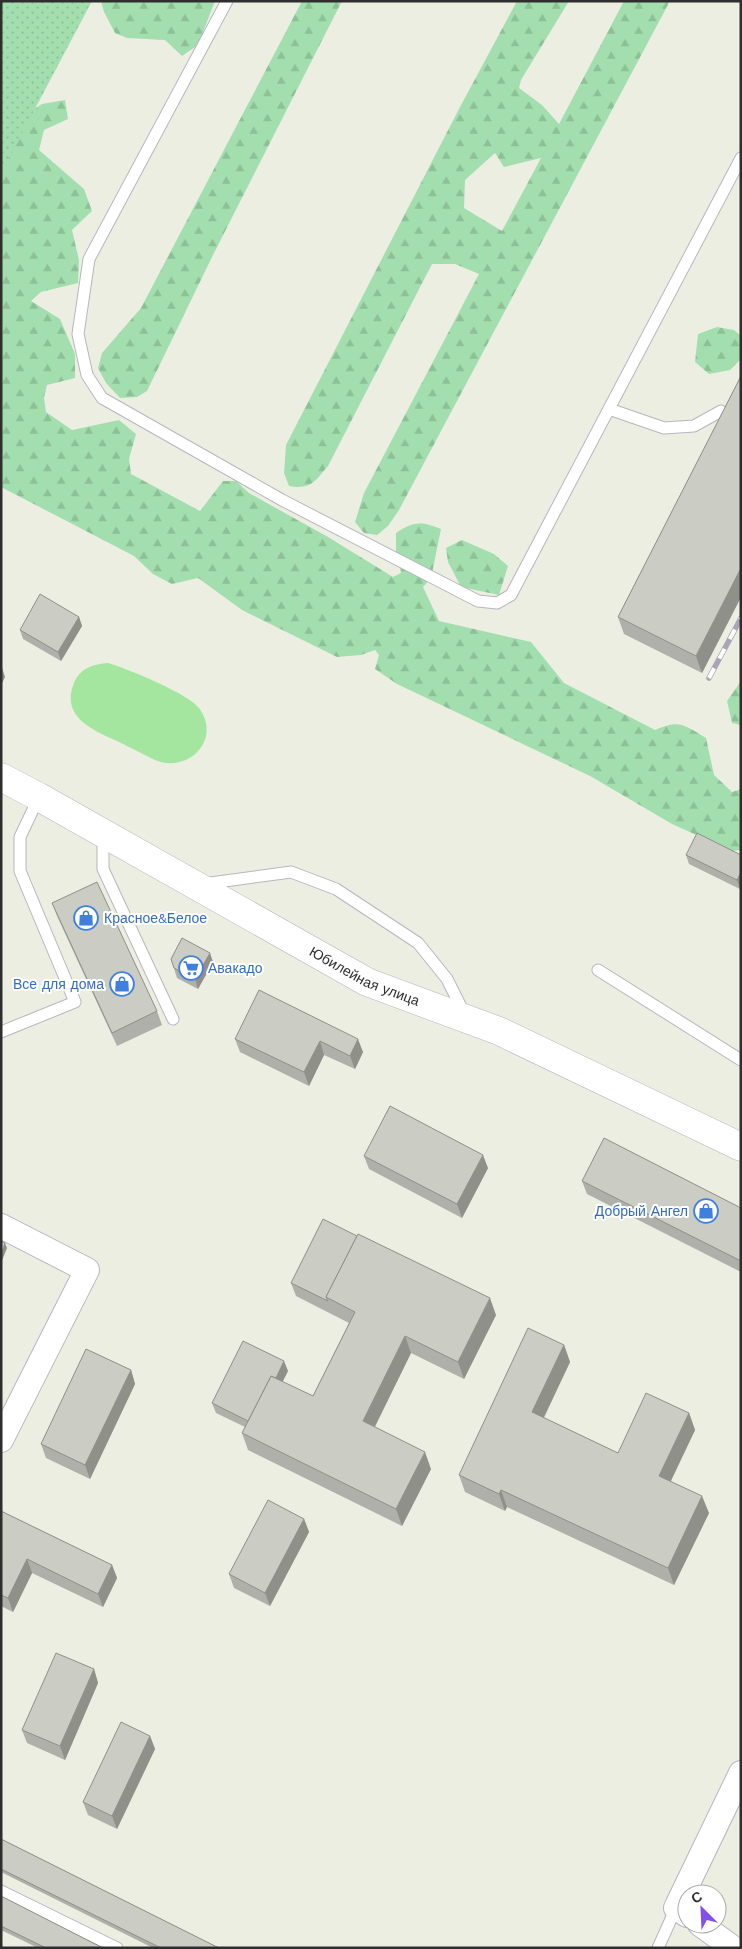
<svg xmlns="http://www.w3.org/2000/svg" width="742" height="1949" viewBox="0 0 742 1949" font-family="'Work Sans',sans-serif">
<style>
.forest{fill:url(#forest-firs);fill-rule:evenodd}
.garden{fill:url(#garden-dots)}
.pitch{fill:#a4e5a0}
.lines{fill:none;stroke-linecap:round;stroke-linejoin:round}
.lane-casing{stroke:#b8b5c0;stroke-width:13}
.street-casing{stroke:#b8b5c0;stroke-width:26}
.secondary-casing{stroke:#b8b5c0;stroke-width:29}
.lane{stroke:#fff;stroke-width:11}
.street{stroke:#fff;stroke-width:24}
.secondary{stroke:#fff;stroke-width:28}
.rail-casing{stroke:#aba4b6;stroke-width:5.5}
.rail{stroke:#fff;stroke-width:4;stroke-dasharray:11;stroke-linecap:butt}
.wall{fill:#afb0a9}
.shaded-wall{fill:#8e9089}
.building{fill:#cbcdc4;stroke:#8e9089}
.labels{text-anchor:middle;stroke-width:4;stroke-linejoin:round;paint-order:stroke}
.shop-label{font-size:14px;fill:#366cbe;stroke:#fff;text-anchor:start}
.street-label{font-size:14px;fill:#2e2e2e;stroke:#fff}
</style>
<defs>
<pattern id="forest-firs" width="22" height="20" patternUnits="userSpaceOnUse" patternTransform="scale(1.25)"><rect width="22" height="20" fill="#a3dfae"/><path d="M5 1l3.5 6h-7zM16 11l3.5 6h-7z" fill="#8dc096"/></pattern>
<pattern id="garden-dots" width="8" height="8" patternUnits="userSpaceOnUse" patternTransform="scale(1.25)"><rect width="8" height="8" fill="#a3dfae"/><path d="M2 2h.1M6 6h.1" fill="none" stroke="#8dc096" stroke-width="1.8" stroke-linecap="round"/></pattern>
</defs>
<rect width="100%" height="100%" fill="#edeee2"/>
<g class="forest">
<polygon points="101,1 215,1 198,45 182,56 165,40 127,38 115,33 104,12"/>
<polygon points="302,1 342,1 212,257 147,391 137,397 120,398 106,383 98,368 102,353 141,308"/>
<path d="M517,1H569L521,80L519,88L542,105L559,124L624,1H670L399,510L388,526L377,535L364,533L355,522L364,493L479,274L455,264H432L328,466C315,481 311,490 289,486L284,473L286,445L460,107ZM495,153L504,167L541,158L502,231L464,208L465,180Z"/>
<path d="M65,100L68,119L44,130L39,150L84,189L92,211L72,230L79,260L78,283L41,292L31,301L60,319L75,354V378L47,385L44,398L46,412L72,430L119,420L136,434L129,459L131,474L200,511L223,481H236L249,493L328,537L393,577L401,573L396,553V533C413,521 422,521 441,529L431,578L423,587L439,621L531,642L564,683L655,730C680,719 684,725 706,738L714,775L732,792L741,789V850L732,851L672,824L590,776L397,684L375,669L379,655L375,650L361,655L337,657L242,610L198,578L172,584L153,574L134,556L1,487V145L13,123L42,104Z"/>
<polygon points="717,327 734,330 741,336 741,359 730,370 709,374 695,362 698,334"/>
<polygon points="462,540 494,554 508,566 499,595 461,587 448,562 446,548"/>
<polygon points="741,681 741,725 732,723 727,701"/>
</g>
<polygon class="garden" points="1,1 92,1 1,173"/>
<path class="pitch" d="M108,663C126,668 189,694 199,708C222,739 189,774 155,760C142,754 130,747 117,741C93,730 60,717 74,683C80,668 94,664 108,663Z"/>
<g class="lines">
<g class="lane-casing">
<g id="lane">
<polyline points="227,1 89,259 78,334 87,375 102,398 282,500 478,601 497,603 511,595 741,158"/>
<polyline points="609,409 664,428 694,426 721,411"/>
<polyline points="103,835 103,869 173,1019"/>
<polyline points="203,884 291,872 336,889 418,943 447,979 465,1015"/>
<polyline points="598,970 741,1060"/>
<polyline points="1,1032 75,1002 20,871 20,837 39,797"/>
<polyline points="1,1891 117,1948"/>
<polyline points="658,1948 676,1908"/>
</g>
</g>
<g class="street-casing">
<g id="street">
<polyline points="1,1226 87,1270 1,1440"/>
<polyline points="687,1915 676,1908 741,1773"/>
<polyline points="700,1924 733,1948"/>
</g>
</g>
<g class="secondary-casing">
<g id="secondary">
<path id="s1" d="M1,777L39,797L367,982L499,1031L741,1147"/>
</g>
</g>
<use href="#lane" class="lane"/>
<use href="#street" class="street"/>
<use href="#secondary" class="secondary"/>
<g class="rail-casing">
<polyline id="rail" points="709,678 741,618"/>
</g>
<use href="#rail" class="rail"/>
</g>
<g class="wall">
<polygon points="741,376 741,597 702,673 624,634 618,617"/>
<polygon points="79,617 82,626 61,661 23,639 20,630"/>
<polygon points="686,855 741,855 740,889 689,864"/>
<polygon points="52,903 157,1011 162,1025 117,1046 57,916"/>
<polygon points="171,959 213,962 198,989 177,978"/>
<polygon points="259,990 363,1052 355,1069 324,1055 309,1086 240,1052 235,1039"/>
<polygon points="364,1156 488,1168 462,1218 369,1169"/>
<polygon points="582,1181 741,1208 741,1272 587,1194"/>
<polygon points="291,1283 496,1315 464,1379 411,1353 375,1427 431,1469 402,1526 248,1450 242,1433 245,1427 216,1413 212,1403 288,1371 282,1382 313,1396 349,1323 296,1296"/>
<polygon points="564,1345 570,1362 544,1418 618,1453 689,1413 695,1430 671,1481 709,1513 674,1585 507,1507 505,1511 465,1492 459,1475"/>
<polygon points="131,1370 135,1384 90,1479 46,1458 41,1444"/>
<polygon points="1,1511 112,1565 117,1578 103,1607 32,1573 13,1612 1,1606"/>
<polygon points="304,1519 309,1532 270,1606 234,1588 229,1574"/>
<polygon points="94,1669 98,1683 65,1760 27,1743 22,1730"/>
<polygon points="150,1736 155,1749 117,1829 88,1815 83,1802"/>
<polygon points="1,1839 219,1948 153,1948 1,1872"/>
<polygon points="1,1896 103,1948 38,1948 1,1930"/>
</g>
<g class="shaded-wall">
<polygon points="741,568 741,597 702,673 696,656"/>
<polygon points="79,617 82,626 61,661 58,652"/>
<polygon points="1,665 5,677 1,685"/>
<polygon points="741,872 741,888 740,889 737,880"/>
<polygon points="210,953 213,962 198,989 195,979"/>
<polygon points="358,1039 363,1052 355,1069 350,1056"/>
<polygon points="320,1041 324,1055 309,1086 304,1072"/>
<polygon points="483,1155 488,1168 462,1218 457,1204"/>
<polygon points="5,1243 7,1248 1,1263 1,1254"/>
<polygon points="490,1298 496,1315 464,1379 458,1362"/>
<polygon points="405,1336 411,1353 369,1438 363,1421"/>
<polygon points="564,1345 570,1362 538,1429 532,1412"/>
<polygon points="284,1361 288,1371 257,1433 254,1424"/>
<polygon points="131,1370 135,1384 90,1479 85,1465"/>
<polygon points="689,1413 695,1430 665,1493 659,1476"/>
<polygon points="425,1452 431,1469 402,1526 396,1509"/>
<polygon points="501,1490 507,1507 505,1511 499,1494"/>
<polygon points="702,1496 709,1513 674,1585 668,1568"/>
<polygon points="304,1519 309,1532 270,1606 265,1593"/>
<polygon points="27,1559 32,1573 13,1612 8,1598"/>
<polygon points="112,1565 117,1578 103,1607 98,1594"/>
<polygon points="94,1669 98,1683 65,1760 60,1746"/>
<polygon points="150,1736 155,1749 117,1829 112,1816"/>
</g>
<g class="building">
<polygon points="741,376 741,568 696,656 618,617"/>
<polygon points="40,594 79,617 58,652 20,630"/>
<polygon points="697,833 741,855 741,872 737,880 686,855"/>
<polygon points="97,882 157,1011 112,1033 52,903"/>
<polygon points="182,938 210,953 195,979 174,968 171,959"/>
<polygon points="259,990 358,1039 350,1056 320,1041 304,1072 235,1039"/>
<polygon points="390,1106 483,1155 457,1204 364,1156"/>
<polygon points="604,1138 741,1208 741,1261 582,1181"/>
<polygon points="323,1219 357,1236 326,1297 328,1301 291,1283"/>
<polygon points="358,1234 490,1298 458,1362 405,1336 363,1421 425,1452 396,1509 242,1433 271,1376 313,1396 355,1312 326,1297"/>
<polygon points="1,1241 5,1243 1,1254"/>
<polygon points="528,1328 564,1345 532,1412 618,1453 646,1393 689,1413 659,1476 702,1496 668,1568 501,1490 499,1494 459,1475"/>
<polygon points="243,1341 284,1361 276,1378 271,1376 248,1421 212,1403"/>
<polygon points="86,1349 131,1370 85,1465 41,1444"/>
<polygon points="268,1500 304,1519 265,1593 229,1574"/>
<polygon points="1,1511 112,1565 98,1594 27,1559 8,1598 1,1595"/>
<polygon points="56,1653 94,1669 60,1746 22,1730"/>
<polygon points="121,1722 150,1736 112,1816 83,1802"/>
<polygon points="1,1839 219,1948 161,1948 1,1869"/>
<polygon points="1,1896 103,1948 46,1948 1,1926"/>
</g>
<defs>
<g id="shop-ring" transform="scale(1.25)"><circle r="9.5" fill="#fff" stroke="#3f7fe0" stroke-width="1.5"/><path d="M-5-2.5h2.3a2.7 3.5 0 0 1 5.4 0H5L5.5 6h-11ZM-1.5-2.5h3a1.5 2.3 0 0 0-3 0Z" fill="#3f7fe0"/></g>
<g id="supermarket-ring" transform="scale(1.25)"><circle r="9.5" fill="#fff" stroke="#3f7fe0" stroke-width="1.5"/><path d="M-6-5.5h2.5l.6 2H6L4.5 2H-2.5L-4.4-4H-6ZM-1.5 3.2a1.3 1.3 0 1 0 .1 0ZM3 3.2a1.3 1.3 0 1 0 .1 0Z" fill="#3f7fe0"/></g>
</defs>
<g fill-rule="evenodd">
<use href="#shop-ring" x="86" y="918"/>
<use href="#supermarket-ring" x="191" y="968"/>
<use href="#shop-ring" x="122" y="984"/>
<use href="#shop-ring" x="706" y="1211"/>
</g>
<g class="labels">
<g class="shop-label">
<text x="104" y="923">Красное&amp;Белое</text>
<text x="208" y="973">Авакадо</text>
<text x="104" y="989" text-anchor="end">Все для дома</text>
<text x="688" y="1216" text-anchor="end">Добрый Ангел</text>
</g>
<g class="street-label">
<text dy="5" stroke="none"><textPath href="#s1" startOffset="415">Юбилейная улица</textPath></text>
</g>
</g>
<rect width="742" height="1949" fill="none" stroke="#2e2e2e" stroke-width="5"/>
<g transform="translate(702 1909) rotate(336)"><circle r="24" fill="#ffffff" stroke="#ababab"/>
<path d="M0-4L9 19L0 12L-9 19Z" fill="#8450ec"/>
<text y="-8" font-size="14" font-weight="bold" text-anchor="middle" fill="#2e2e2e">С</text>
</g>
</svg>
